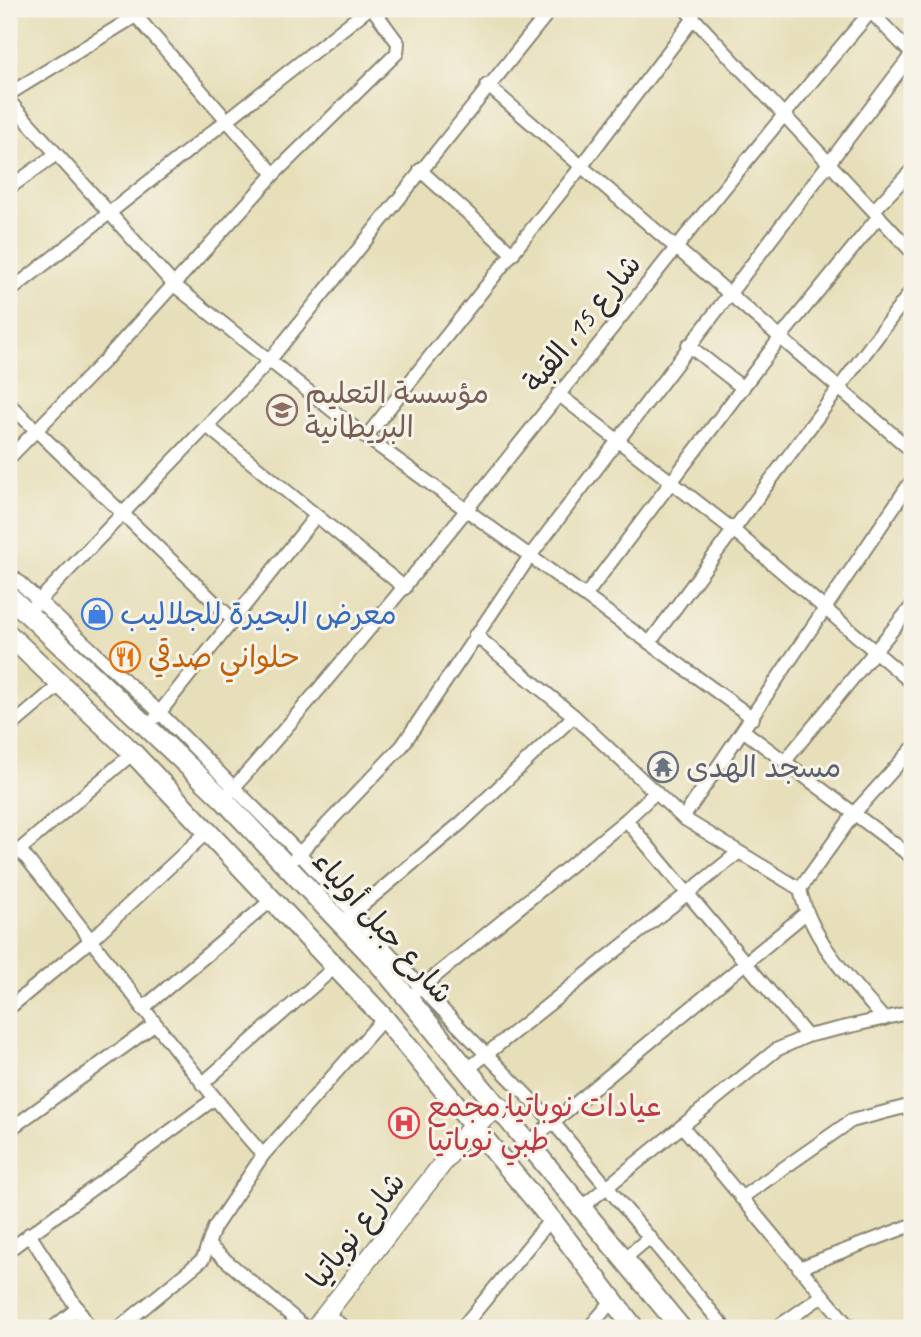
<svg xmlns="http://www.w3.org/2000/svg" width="921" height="1337" viewBox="0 0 921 1337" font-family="Caveat,'Playpen Sans Arabic',sans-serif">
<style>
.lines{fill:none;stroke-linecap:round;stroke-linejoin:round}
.street-casing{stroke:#898572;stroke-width:16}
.secondary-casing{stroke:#898572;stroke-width:21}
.primary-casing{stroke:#898572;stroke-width:23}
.street{stroke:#fff;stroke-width:12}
.secondary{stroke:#fff;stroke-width:18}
.primary{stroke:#fff;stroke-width:19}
.labels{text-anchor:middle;stroke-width:6;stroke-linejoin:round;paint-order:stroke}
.street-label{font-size:30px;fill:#2b2b2b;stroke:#f7f3e8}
.education-label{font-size:30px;fill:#785e54;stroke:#f7f3e8;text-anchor:start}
.shop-label{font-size:30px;fill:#366cbe;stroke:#f7f3e8;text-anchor:start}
.food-label{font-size:30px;fill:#c56008;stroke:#f7f3e8;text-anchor:start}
.worship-label{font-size:30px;fill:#5b616d;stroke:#f7f3e8;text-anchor:start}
.health-label{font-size:30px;fill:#be3a42;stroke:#f7f3e8;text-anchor:start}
</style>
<rect width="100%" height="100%" fill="#f7f3e8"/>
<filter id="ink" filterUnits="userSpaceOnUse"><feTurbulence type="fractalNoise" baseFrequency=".0143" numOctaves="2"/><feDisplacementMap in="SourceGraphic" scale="14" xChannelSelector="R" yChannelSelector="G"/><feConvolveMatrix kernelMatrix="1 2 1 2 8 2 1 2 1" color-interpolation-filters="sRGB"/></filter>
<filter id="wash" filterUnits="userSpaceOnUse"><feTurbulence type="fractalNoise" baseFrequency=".00686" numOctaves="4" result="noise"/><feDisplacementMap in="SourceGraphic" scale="28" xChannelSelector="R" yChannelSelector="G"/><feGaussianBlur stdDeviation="1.57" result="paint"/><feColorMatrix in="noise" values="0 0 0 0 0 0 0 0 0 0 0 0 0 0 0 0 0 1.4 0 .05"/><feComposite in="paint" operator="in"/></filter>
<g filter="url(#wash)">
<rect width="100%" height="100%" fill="#e7dfba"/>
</g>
<g filter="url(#ink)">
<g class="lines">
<g class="street-casing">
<g id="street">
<polyline points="130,9 274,174"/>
<polyline points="685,9 912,252"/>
<polyline points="868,9 912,54"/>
<polyline points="487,85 912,451"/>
<polyline points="9,94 147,9"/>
<polyline points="9,101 174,285 366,437 753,718"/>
<polyline points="420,170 513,254"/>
<polyline points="9,188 55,155"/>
<polyline points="874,210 912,170"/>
<polyline points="9,292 368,9"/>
<polyline points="688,345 743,388"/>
<polyline points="558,394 732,529 912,683"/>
<polyline points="9,404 234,621"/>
<polyline points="208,427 405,588"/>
<polyline points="366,437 581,167 693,19"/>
<polyline points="9,458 106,359 274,174 397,53 398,43 373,9"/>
<polyline points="9,573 159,712 299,853 421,988 552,1121 725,1328"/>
<polyline points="586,595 780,338 879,216"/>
<polyline points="34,606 269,361 551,9"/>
<path d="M475,635L574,716L683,818L800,889C810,939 852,982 884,1019"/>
<polyline points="650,642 912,290"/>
<polyline points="156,717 315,517"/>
<polyline points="9,728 61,684"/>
<polyline points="744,731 912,857"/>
<polyline points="785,761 912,606"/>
<path d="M229,793C454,539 653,266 873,9"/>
<polyline points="683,818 912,480"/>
<polyline points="626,820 807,1036"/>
<path d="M20,850C102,951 177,1057 263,1155"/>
<polyline points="295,858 402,746 530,556 912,54"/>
<polyline points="9,859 133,753"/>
<polyline points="800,889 856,811 912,749"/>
<polyline points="347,918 461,823 574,716"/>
<polyline points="417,991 626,820 656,792"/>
<polyline points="9,1008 92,939 207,832"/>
<polyline points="142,1009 273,899"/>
<polyline points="468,1069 738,853"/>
<polyline points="202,1084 336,966"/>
<polyline points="682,1126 850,1328"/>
<polyline points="9,1130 154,1025"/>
<polyline points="529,1142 807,912"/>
<polyline points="741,1198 851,1121 912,1105"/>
<polyline points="582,1207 776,1050 807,1036 912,1012"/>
<polyline points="29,1234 90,1328"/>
<polyline points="209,1246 306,1328"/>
<polyline points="9,1250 214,1099"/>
<polyline points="624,1259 650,1237"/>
<polyline points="799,1268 912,1225"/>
<polyline points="327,1314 345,1328"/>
<polyline points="53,1328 78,1308"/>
<polyline points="119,1328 203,1259 214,1228 263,1155 384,1018"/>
<polyline points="462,1328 551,1219"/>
<polyline points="589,1328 612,1301"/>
<polyline points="776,1328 822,1296"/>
</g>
</g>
<g class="secondary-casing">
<polyline id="secondary" points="315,1328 471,1127 501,1107"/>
</g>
<g class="primary-casing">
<g id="primary">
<polyline points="9,596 223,799 376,960 681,1328"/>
<polyline points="9,635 133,753 384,1018 551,1219 634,1328"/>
</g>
</g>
<use href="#street" class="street"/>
<use href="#secondary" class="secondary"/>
<use href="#primary" class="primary"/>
</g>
</g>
<defs>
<g id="school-ring" transform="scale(1.575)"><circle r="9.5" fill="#f7f3e8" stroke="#8d6e63" stroke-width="1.5"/><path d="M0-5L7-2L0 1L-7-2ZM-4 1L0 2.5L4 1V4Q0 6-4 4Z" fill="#8d6e63"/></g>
<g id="shop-ring" transform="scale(1.575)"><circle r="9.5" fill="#f7f3e8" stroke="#3f7fe0" stroke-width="1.5"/><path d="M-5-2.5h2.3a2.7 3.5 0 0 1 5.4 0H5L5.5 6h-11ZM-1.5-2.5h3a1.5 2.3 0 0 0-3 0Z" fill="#3f7fe0"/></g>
<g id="restaurant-ring" transform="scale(1.575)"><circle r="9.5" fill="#f7f3e8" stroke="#e8710a" stroke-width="1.5"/><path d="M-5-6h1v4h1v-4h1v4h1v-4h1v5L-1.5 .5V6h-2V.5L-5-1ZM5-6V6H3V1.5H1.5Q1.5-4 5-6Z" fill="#e8710a"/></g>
<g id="temple-ring" transform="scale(1.575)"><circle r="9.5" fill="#f7f3e8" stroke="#6b7280" stroke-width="1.5"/><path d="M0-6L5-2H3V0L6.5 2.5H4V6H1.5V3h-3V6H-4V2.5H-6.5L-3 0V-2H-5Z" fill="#6b7280"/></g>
<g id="hospital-ring" transform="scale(1.575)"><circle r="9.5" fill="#f7f3e8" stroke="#e0444e" stroke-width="1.5"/><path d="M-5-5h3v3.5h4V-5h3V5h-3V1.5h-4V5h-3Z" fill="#e0444e"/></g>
</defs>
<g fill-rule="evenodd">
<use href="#school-ring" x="282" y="410"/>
<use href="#shop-ring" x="97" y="614"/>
<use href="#restaurant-ring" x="125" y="657"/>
<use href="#temple-ring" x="663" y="767"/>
<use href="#hospital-ring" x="404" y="1123"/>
</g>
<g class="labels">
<g class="street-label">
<text transform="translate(582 323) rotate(-51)" y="10">شارع 15، القبة</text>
<text transform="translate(383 927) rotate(48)" y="10">شارع جبل أولياء</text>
<text transform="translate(356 1230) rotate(-52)" y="10">شارع نوباتيا</text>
</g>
<g class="education-label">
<text x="305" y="403">مؤسسة التعليم<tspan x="305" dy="34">البريطانية</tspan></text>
</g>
<g class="shop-label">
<text x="120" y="624">معرض البحيرة للجلاليب</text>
</g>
<g class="food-label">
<text x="148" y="667">حلواني صدقي</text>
</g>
<g class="worship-label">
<text x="686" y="777">مسجد الهدى</text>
</g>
<g class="health-label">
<text x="427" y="1116">عيادات نوباتيا;مجمع<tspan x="427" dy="34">طبي نوباتيا</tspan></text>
</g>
</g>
<rect width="921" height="1337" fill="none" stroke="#f7f3e8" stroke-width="35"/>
</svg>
